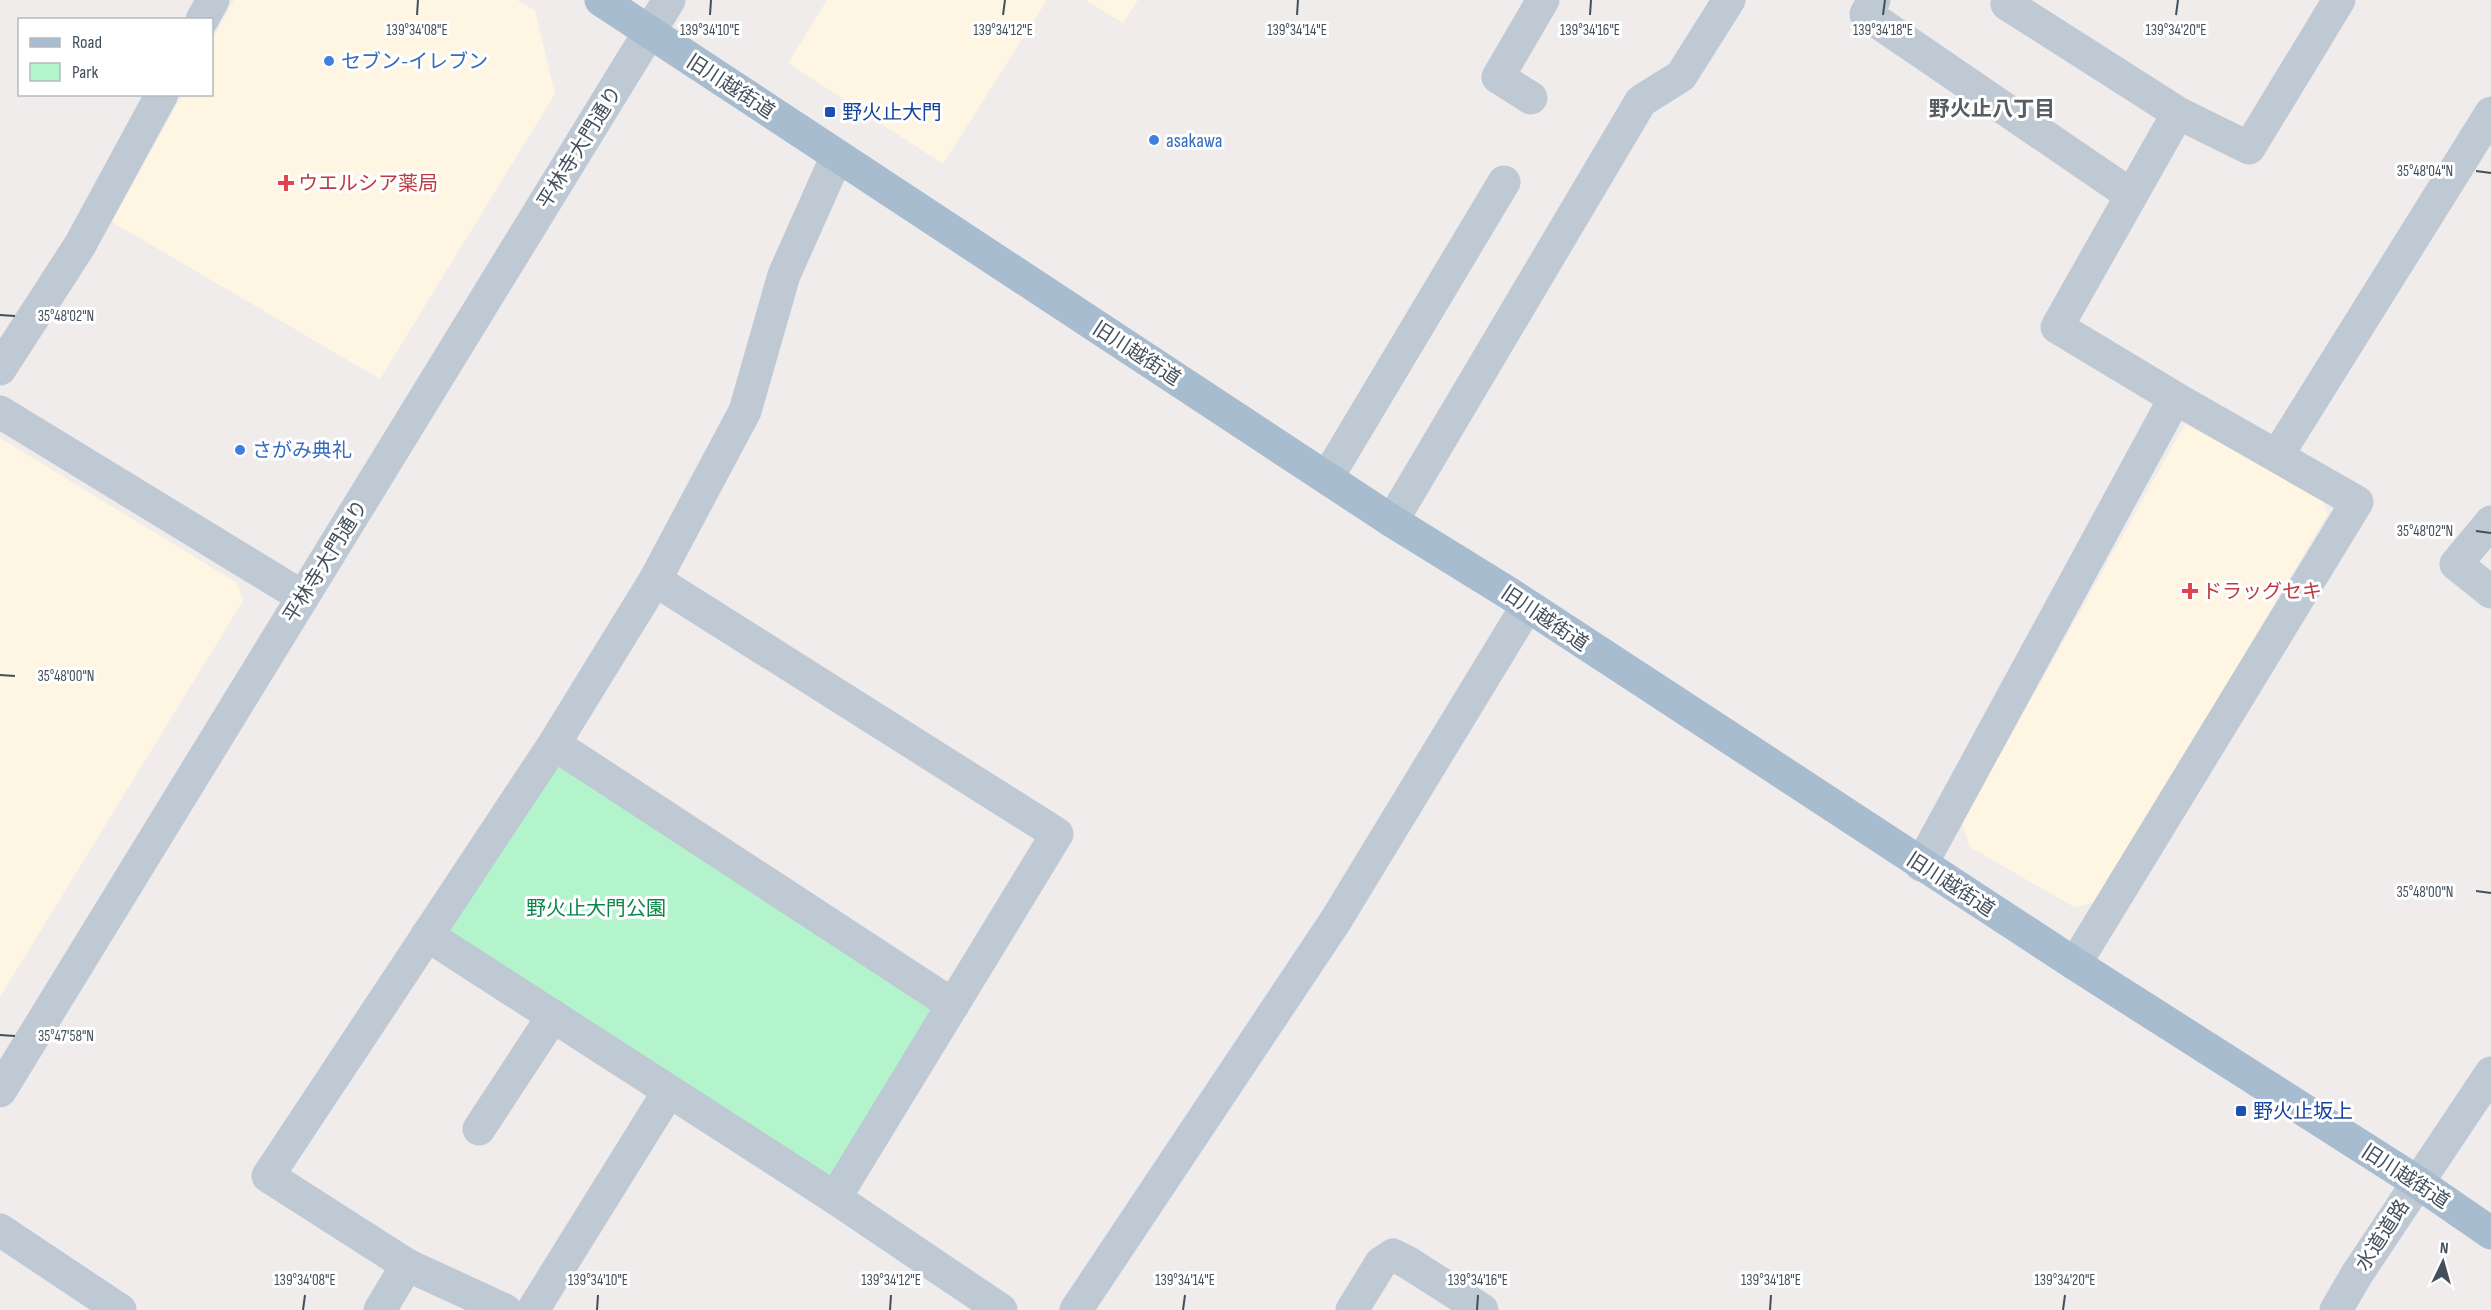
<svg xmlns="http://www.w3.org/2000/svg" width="2491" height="1310" viewBox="0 0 2491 1310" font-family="'Sofia Sans Condensed','Noto Sans JP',sans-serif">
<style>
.commercial{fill:#fef6e2}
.green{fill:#b4f4cc}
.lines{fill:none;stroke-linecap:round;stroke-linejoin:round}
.minor{stroke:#bec9d4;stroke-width:33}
.major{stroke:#a8bccf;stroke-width:33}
.ticks{fill:none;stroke:#43505c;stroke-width:2}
.shop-dot{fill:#3f7fe0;stroke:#fff;stroke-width:2}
.transit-dot{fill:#1a4fb4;stroke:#fff;stroke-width:2}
.health-dot{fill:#e0444e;stroke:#fff;stroke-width:2}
.labels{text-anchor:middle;stroke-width:6;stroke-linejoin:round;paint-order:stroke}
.shop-label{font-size:20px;fill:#366cbe;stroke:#fff;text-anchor:start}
.street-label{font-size:20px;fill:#43505c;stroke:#fff}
.transit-label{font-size:20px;fill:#164399;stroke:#fff;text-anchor:start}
.health-label{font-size:20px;fill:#be3a42;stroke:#fff;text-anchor:start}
.park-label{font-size:20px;fill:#0c8548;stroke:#fff}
.neighbourhood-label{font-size:21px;font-weight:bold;fill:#585d62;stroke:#fff}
.ticks-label{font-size:15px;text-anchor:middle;fill:#43505c;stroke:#fff;stroke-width:6;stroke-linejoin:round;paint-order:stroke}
</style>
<rect width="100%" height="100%" fill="#f0ecec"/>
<g class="commercial">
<polygon points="234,0 517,0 535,11 555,94 380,379 112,222 182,95 212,94 212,40"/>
<polygon points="827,0 1047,0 943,164 788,63"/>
<polygon points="1085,0 1138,0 1123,23"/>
<polygon points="2185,424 2322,497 2327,515 2097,902 2074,907 1970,847 1962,823"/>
<polygon points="0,438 237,583 243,601 0,997"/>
</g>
<polygon class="green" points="554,744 953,1005 835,1198 427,935"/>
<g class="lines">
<g class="minor">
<polyline points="1874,0 1866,14 2131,195"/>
<polyline points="2009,0 2007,4 2178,113"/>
<polyline points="202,20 213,0"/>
<polyline points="1531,98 1498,77 1543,0"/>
<polyline points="0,369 80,245 162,94"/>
<polyline points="0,412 303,597"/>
<polyline points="2277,456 2491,113"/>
<polyline points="1327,478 1504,182"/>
<polyline points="1392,521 1641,101 1681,76 1729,0"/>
<polyline points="2491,522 2456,564 2491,592"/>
<polyline points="655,580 1057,834 835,1198"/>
<polyline points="554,744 953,1005"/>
<polyline points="1921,865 2175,398"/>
<polyline points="427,935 835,1198 1001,1310"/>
<polyline points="2075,964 2357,502 2175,398 2057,327 2178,113 2249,148 2339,0"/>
<polyline points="0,1091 669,0"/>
<polyline points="479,1129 553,1016"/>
<polyline points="0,1230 120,1310"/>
<polyline points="407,1265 505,1310"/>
<polyline points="380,1310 407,1265 268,1176 554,744 655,580 745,411 784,275 837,156"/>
<polyline points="533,1310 669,1091"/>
<polyline points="1076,1310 1336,920 1527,606"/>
<polyline points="1352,1310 1381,1263 1393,1255 1407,1262 1482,1310"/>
<polyline points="2336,1310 2357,1274 2491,1073"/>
</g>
<polyline class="major" points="601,0 1392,521 1510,594 2075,964 2417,1182 2491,1233"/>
</g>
<path class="ticks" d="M417,15L418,0M710,15L711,0M1003,15L1005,0M1297,15L1298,0M1590,15L1591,0M1883,15L1885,0M2176,15L2178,0M2476,171L2491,173M0,315L15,316M2476,531L2491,533M0,675L15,676M2476,891L2491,893M0,1035L15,1036M303,1310L305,1295M597,1310L598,1295M890,1310L891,1295M1183,1310L1185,1295M1477,1310L1478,1295M1770,1310L1771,1295M2063,1310L2065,1295"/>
<g class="shop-dot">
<circle cx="329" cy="61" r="6"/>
<circle cx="1154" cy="140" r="6"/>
<circle cx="240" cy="450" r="6"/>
</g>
<g class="transit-dot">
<rect x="824" y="106" width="12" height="12" rx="3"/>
<rect x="2235" y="1105" width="12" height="12" rx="3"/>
</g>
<g class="health-dot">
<path d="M283 174h6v6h6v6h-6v6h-6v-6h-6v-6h6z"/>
<path d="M2187 582h6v6h6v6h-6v6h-6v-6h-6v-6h6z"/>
</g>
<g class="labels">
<g class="shop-label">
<text x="341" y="68">セブン-イレブン</text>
<text x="1166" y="147">asakawa</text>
<text x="252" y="457">さがみ典礼</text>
</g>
<g class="street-label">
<text transform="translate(731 86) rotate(33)" y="7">旧川越街道</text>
<text transform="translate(579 147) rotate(-58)" y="7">平林寺大門通り</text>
<text transform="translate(1137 353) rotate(33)" y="7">旧川越街道</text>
<text transform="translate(325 561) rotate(-58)" y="7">平林寺大門通り</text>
<text transform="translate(1545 618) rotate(34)" y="7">旧川越街道</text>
<text transform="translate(1951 884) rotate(33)" y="7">旧川越街道</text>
<text transform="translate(2406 1176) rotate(33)" y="7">旧川越街道</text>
<text transform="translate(2382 1235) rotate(-57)" y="7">水道道路</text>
</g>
<g class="transit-label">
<text x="842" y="119">野火止大門</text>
<text x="2253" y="1118">野火止坂上</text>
</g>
<g class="health-label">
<text x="298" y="190">ウエルシア薬局</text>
<text x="2202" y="598">ドラッグセキ</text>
</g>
<g class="park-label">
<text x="596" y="915">野火止大門公園</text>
</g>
<g class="neighbourhood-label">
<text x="1992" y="116">野火止八丁目</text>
</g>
</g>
<g class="ticks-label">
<text x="417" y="35">139°34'08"E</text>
<text x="710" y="35">139°34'10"E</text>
<text x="1003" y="35">139°34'12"E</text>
<text x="1297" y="35">139°34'14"E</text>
<text x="1590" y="35">139°34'16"E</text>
<text x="1883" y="35">139°34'18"E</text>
<text x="2176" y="35">139°34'20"E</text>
<text x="2425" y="176">35°48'04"N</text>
<text x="66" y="321">35°48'02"N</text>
<text x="2425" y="536">35°48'02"N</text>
<text x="66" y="681">35°48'00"N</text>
<text x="2425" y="897">35°48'00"N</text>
<text x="66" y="1041">35°47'58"N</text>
<text x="305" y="1285">139°34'08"E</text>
<text x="598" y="1285">139°34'10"E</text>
<text x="891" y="1285">139°34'12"E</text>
<text x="1185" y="1285">139°34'14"E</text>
<text x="1478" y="1285">139°34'16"E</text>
<text x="1771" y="1285">139°34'18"E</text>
<text x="2065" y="1285">139°34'20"E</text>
</g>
<rect x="18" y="18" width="195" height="78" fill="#ffffff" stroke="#b4b9be" stroke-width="1.5"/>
<rect x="30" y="38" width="30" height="9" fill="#a8bccf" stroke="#b4b9be" stroke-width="1.5"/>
<text x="72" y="48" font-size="18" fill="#43505c">Road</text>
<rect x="30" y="63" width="30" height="18" fill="#b4f4cc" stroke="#b4b9be" stroke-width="1.5"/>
<text x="72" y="78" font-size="18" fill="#43505c">Park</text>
<g transform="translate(2443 1262) rotate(5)" stroke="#ffffff" stroke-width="4.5" paint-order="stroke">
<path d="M0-4.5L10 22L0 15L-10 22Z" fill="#43505c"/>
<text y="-9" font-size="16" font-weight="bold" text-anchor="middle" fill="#43505c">N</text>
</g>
</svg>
